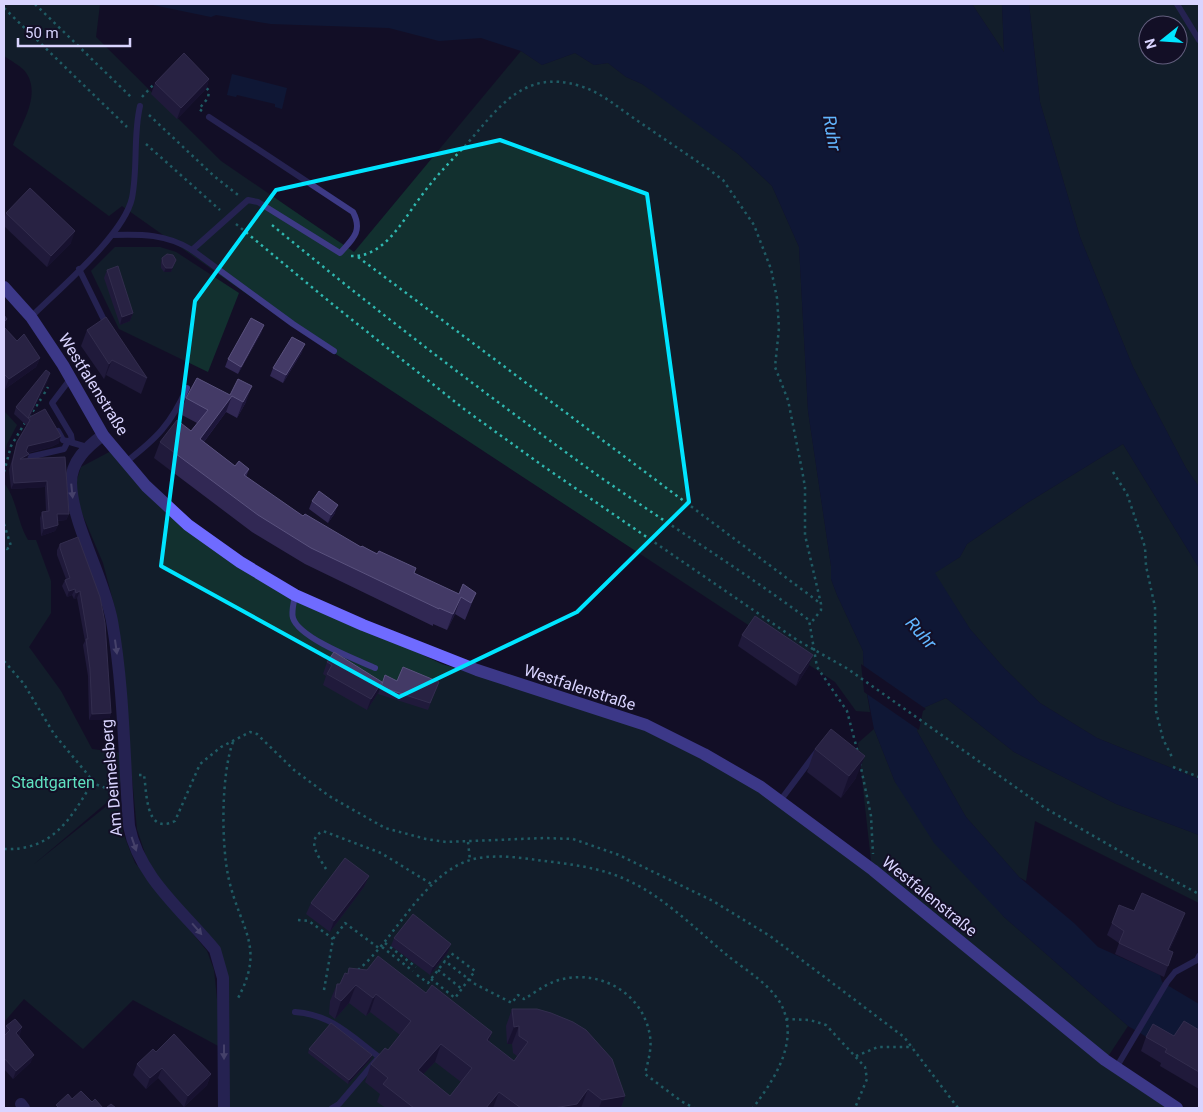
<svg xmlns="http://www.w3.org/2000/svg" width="1203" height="1112" viewBox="0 0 1203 1112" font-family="Roboto,sans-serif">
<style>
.green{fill:#12302f;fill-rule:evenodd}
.water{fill:#0c2248}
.pier{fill:#130f26}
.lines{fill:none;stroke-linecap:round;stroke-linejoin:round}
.path{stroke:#2fb8b0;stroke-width:2.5;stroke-dasharray:2.5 4;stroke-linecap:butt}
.lane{stroke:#3d3a85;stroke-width:6}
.street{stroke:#3d3a85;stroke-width:12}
.secondary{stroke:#6f6bff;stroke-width:12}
.wall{fill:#312854;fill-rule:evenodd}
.shaded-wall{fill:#1d163a}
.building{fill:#433a66;stroke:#5a527e;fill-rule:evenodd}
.oneway{fill:#837fbc}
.marked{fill:none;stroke:#00e5ff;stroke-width:4;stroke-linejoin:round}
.labels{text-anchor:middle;stroke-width:4;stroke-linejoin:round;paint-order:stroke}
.street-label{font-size:16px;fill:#d9d4ff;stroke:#130f26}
.park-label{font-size:16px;fill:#5fe0c0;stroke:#130f26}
.water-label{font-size:18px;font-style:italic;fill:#62b6ff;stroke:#130f26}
</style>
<rect width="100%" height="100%" fill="#130f26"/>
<g class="green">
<path d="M4,4H100L96,37L221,161L354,252L521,51L542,65L575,53L594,65L608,63L626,77L642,84L671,103L738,154L772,186L799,247L808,411L831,566V579L837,595L863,651L864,677L870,712L856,711L835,682L281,318L122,206L109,216L13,145C22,123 43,92 24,70C19,65 10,60 4,56Z"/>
<polygon points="972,4 1002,4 1004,52"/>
<path d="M1029,4H1199V487L1186,468L1133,367L1080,237L1040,102ZM1148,25H1178V55H1148Z"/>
<polygon points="115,247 160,247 176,252 239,293 208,372 119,329 91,271"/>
<polygon points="4,411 17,425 7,444 4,457"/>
<polygon points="1123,444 1199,568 1199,779 1097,738 1040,703 1004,668 970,629 934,573 960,557 967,544 1027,503"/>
<polygon points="115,449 188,525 294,595 442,664 646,726 761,788 1175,1108 225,1108 221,960 167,892 147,859 137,829 116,612 103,563 73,492 81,467"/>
<path d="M4,483C17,499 17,522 28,540H36L51,581V613L29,647L61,691L92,749L122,753L123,778L112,798L33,865L118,797L123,833L135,863L207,951L214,970L222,1048L133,1000L83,1049L24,999L4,1022Z"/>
<polygon points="946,698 1014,752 1116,804 1199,835 1199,903 1035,821 1026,881 1019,877 966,817 917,731 921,709"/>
<polygon points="874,729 895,782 1004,917 1128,1026 1107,1058 872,869 858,743"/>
</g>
<g class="water">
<polygon points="148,4 972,4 1004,52 1002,4 1029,4 1040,102 1080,237 1133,367 1186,468 1199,487 1199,568 1123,444 1027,503 967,544 960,557 935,573 970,629 1004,668 1040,703 1097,738 1199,779 1199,835 1116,804 1014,752 946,698 921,709 917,731 966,817 1019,877 1074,923 1098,947 1160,975 1162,982 1199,1004 1199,1047 1169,1050 1128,1026 1004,917 934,843 895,782 874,729 864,677 863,651 837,595 831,579 831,566 808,411 799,247 772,186 738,154 642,84 626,77 608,63 594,65 575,53 542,65 521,51 481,38 439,41 389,28 271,24 216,15 211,17"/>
<polygon points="232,74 287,88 282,109 275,107 275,104 237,95 236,97 227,95"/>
</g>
<polygon class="pier" points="861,664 926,709 923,711 919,730 864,692"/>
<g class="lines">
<g class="path">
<polyline points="35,4 133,99"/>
<polyline points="4,8 127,127"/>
<polyline points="142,97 155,83"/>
<polyline points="202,111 199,109 208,98 209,91 205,86"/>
<polyline points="149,115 214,176 238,195"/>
<polyline points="146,144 220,210"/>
<polyline points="236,224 331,303 464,409 543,466 797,640 848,669 1045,808 1137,861 1199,894"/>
<path d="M272,225C376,311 484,393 593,472C664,522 739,568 809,620L817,667L847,711L858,753"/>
<path d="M351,256C385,258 404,218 422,195C435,177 450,162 465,146C498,109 523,68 580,86C600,92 615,105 632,117C657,134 682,151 707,168L723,180L754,225L771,269L777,298L779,328L775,367L788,400L802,470L805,487V535L821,604V610L811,623"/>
<polyline points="358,257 820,603"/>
<polyline points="44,394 48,387"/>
<polyline points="29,417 41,399"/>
<polyline points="4,472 11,446 26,421"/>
<polyline points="1113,472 1127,494 1145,547 1146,566 1155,607 1156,711 1163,739 1172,757"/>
<polyline points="4,524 11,546 7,549 4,546"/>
<polyline points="4,661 24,684 54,734 89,776 92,783 114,791"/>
<path d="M233,742C221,774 221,846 229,880C241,931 266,947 237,1000"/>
<polyline points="860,763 871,816 873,854"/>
<polyline points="1173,767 1199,777"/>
<path d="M139,775H144C147,792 145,836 175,821L200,764L221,747L250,732L257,734L294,770L329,796L385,828L426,839L446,842L544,838L573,839L619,855L713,901L770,936L904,1037L958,1108"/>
<polyline points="468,842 470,860"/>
<path d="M4,849C52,851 70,820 92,783"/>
<path d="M326,869C319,857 305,840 323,831L381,853L433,885"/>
<polyline points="298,920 309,921 333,939"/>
<polyline points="385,943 416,967"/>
<polyline points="382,947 413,971"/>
<path d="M358,970C395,939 423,875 470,860C491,854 516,857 537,860C568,864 601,867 629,881C664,897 698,931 728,956C747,971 776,988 784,1011C797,1046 773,1081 753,1108"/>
<polyline points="438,970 462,989"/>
<path d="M417,975L428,983L445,961L475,984L512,1003L518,995L524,999C533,994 543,986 553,982C595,966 643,991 650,1036C652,1049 648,1061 645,1074L681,1101L694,1108"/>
<polyline points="431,979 455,998 475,971 451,953 445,961"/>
<polyline points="324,990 333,939 345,923 380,949"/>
<polyline points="786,1019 810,1020 826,1025 865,1067 867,1079 855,1108"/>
<polyline points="856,1056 878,1047 913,1047"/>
</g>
<g class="lane">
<polyline points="1177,4 1199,40"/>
<path d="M112,235C141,234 167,234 192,250L248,200L258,202L340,253C353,239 363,231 353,212L209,117"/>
<polyline points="192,250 293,324 334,351"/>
<polyline points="79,269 107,326"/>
<path d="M31,317C59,289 124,235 132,198C138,168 133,136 140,106"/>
<polyline points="71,378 52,403 71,435 72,441"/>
<polyline points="58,431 63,440 87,447"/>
<polyline points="29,457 64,449 68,441"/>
<path d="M126,462C157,438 171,424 187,388"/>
<path d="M295,595C294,602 291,612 293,618C299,638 357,660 375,668"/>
<polyline points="780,801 818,750"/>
<path d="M295,1012C332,1015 350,1035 379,1057L339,1104L332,1108"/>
<polyline points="1116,1068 1167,982 1175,972 1197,960 1199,956"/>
</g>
<g class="street">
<path d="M103,435C87,447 71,461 71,483C72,524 104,577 112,621C124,688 124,758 129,826C139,877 183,911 215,950L223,978L224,1108"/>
<polyline points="21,1104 24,1108"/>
</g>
<polyline class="secondary" points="4,287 31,317 63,365 103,435 146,486 188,525 240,562 295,595 363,625 477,670 646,725 704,754 761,787 873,870 1105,1060 1177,1108"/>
</g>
<g class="wall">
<polygon points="209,79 206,89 177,119 151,94 155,83"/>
<polygon points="6,213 71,243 47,267 4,226 4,220"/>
<polygon points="162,258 176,260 171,272 164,272 161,268 161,262"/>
<polygon points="107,270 133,313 130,321 120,325 104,278"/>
<polygon points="4,315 7,319 4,327 17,341 40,358 36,367 5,389 4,387"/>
<polygon points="264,325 261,333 238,374 225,367 228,359"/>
<polygon points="87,330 147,378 141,394 106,375 104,379 81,346"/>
<polygon points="302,352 283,383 270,376 273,368"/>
<polygon points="48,380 29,418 59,443 51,447 28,453 29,454 27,459 65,457 69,514 66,520 58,521 58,525 55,531 41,536 40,518 42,512 46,511 45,487 11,489 9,470 17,442 27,426 14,414 16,407"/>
<polygon points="230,395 246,402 237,418 226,412 204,442 235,466 249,469 246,477 303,516 361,547 416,568 414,573 459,594 476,593 465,620 455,614 447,630 433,624 433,626 305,564 252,532 154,458 160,442 191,431 197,423 180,414 186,398"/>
<polygon points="312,501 335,513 328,523 309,509"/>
<polygon points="78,537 111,713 109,720 89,720 88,676 83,645 85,641 77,598 74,599 72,595 67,597 62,586 65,580 66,579 57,555 57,550 60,544"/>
<polygon points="742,635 813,655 808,667 796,686 738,646"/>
<polygon points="327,662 378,693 367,710 323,685 326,676 323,674"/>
<polygon points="385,675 397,681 439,682 428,710 378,694"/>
<polygon points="815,749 856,778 841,798 807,772"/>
<polygon points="369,876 364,887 330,932 306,914 311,903"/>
<polygon points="1134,911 1181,925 1169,951 1173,952 1164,977 1115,954 1119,943 1107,935 1112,923"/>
<polygon points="394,938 448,952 430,975 391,946"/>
<path d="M349,968L426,993L492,1032L489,1042L514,1061L517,1056L513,1053L512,1044H507L506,1026L512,1009L625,1096L621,1108H584L582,1107L581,1108H386L377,1102L380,1094L365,1082L371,1064L388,1050L400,1035L370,1012L366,1016L349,1003L335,1019L329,1014L330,1001L337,984H340L347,974ZM435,1062L461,1082L450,1096L423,1074Z"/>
<polygon points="6,1026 20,1035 19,1036 31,1062 13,1079 4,1069 4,1033"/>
<polygon points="1199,1030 1199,1089 1160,1066 1161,1063 1141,1051 1146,1037 1174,1036"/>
<polygon points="309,1049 372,1055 371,1059 348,1084 308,1053"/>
<polygon points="156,1052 211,1074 207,1085 184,1107 158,1078 146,1089 133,1075 137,1064"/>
</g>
<g class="shaded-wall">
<polygon points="209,79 206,89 177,119 181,108"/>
<polygon points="75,231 71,243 47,267 51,256"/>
<polygon points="176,260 171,272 164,272 166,268"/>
<polygon points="133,313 130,321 120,325 122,317"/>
<polygon points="7,319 4,328 4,322"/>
<polygon points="264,325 261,333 238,374 241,367"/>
<polygon points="305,344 302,352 283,383 286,375"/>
<polygon points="40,358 36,367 5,389 9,379"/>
<polygon points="112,360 106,375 104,379 109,364"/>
<polygon points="50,373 48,380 29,419 28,419"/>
<polygon points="252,386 246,402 237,418 243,402"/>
<polygon points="232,396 226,412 194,455 200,439"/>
<polygon points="61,436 59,443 51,447 26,453 29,454 26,461 20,459 28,446"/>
<polygon points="47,481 45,487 11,489 14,483"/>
<polygon points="338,505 335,513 328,523 331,515"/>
<polygon points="57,514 69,514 66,520 55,521"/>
<polygon points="58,525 55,531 41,536 44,529"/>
<polygon points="75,589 72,595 67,597 69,591"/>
<polygon points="80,591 77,598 74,599 76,593"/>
<polygon points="461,597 455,614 447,630 453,614"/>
<polygon points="813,655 808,667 796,686 800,674"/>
<polygon points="382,682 378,693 367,710 371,699"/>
<polygon points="111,713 109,720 89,720 92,714"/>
<polygon points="865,756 856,778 841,798 849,776"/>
<polygon points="369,876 364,887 330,932 334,921"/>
<polygon points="1185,913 1181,925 1164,962 1168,950"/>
<polygon points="451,944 448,952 430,975 433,967"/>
<polygon points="356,985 349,1003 335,1019 341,1001"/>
<polygon points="376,994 370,1012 366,1016 373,998"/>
<polygon points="519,1026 512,1044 507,1044 514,1027"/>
<polygon points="22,1027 20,1035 13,1040 16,1033"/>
<polygon points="492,1032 486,1050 487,1040"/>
<polygon points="441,1044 435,1062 411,1087 418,1070"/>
<polygon points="34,1055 31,1062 13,1079 16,1071"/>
<polygon points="372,1055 371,1059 348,1084 349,1080"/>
<polygon points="162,1068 158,1078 146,1089 150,1078"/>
<polygon points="211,1074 207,1085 184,1107 188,1096"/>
<polygon points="588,1089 581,1108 554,1108"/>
<polygon points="499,1092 493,1108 486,1108"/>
<polygon points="625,1096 621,1108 599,1108 602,1100"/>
</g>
<g class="building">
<polygon points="184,53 209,79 181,108 155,83"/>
<polygon points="30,188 75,231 51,256 6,213"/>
<polygon points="167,254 173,255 176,260 172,268 166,268 163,264 162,258"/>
<polygon points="118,266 133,313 122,317 107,270"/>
<polygon points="4,315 7,319 4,322"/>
<polygon points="106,317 147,378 112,360 109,364 87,330"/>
<polygon points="251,318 264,325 241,367 228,359"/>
<polygon points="4,327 17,341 24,334 40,358 9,379 4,374"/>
<polygon points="292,337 305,344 286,375 273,368"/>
<polygon points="46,370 50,373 28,418 45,409 61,436 54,440 28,446 26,451 29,454 20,459 65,457 69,514 57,514 58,525 44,529 42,512 49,511 47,481 14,483 12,464 17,442 30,420 16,407"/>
<polygon points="197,378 230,395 238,379 252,386 243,402 232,396 200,439 235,466 239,461 249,469 244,475 303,516 305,514 361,547 362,546 377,554 379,551 416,568 414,573 459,594 463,584 476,593 471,603 461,597 453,614 439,608 439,609 311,548 258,515 160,442 177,420 191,431 208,410 186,398"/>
<polygon points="319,491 338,505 331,515 312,501"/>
<polygon points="78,537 100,597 105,623 111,713 92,714 90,669 86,639 88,639 80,591 76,593 75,589 69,591 65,580 70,578 60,548 60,544"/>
<polygon points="755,616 813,655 800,674 742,635"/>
<polygon points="334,652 382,682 371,699 327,674 332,665 327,662"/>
<polygon points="403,667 439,682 430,703 381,687 385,675 397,681"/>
<polygon points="831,729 865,756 849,776 815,749"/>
<polygon points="345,858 369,876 334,921 311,903"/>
<polygon points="1142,893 1185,913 1168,950 1173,952 1168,966 1119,943 1124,931 1112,923 1119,905 1134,911"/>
<polygon points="413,914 451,944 433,967 394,938"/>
<path d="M378,956L426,993L432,985L492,1032L487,1040L514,1061L528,1042L519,1036V1026L514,1027L512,1009H537L551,1013L573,1022L586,1030L612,1059L625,1096L602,1100L588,1089L577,1104L554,1108H521L499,1092L486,1108H414L383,1084L388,1078L371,1064L385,1048L388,1050L411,1021L376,994L373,998L356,985L341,1001L335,997L337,984H340L345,973L348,974L349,968L367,970ZM441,1044L472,1068L450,1096L418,1070Z"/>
<polygon points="15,1019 22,1027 16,1033 34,1055 16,1071 4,1058 4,1036 10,1030 6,1026"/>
<polygon points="1184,1021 1199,1030 1199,1072 1165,1052 1167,1049 1146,1037 1153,1024 1174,1036"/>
<polygon points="331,1023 372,1055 349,1080 309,1049"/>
<polygon points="174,1034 211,1074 188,1096 162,1068 150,1078 137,1064 153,1049 156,1052"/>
<polygon points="81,1091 92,1102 95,1099 103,1108 59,1108 56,1105 68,1094 72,1099"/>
<polygon points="111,1104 116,1108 106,1108"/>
</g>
<defs><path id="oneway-solid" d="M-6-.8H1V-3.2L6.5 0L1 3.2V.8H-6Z" transform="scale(1.25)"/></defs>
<g class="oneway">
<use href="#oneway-solid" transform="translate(72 491) rotate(84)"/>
<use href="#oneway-solid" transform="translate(116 647) rotate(82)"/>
<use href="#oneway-solid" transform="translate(134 844) rotate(71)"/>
<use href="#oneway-solid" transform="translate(197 929) rotate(49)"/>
<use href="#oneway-solid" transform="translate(224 1052) rotate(90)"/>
</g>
<path d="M0 0H1203V1112H0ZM500,140L647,194L689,502L577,612L399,697L161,566L195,301L276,190Z" fill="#130f26" fill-opacity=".55" fill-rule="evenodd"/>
<path class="marked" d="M500,140L647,194L689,502L577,612L399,697L161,566L195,301L276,190Z"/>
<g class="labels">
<g class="street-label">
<text transform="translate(94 384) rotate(58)" y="6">Westfalenstraße</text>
<text transform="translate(580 687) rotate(18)" y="6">Westfalenstraße</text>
<text transform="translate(111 778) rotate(-95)" y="6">Am Deimelsberg</text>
<text transform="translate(930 896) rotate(39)" y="6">Westfalenstraße</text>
</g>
<g class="park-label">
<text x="53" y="788">Stadtgarten</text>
</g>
<g class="water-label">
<text transform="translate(832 133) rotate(80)" y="6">Ruhr</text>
<text transform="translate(921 633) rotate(48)" y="6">Ruhr</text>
</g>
</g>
<rect width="1203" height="1112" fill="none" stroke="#d9d4ff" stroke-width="10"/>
<g transform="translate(1163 40) rotate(253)"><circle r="24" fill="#130f26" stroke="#625e7d"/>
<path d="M0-4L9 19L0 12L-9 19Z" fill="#00e5ff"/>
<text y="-8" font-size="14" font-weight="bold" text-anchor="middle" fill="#d9d4ff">N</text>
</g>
<path d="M18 38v8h112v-8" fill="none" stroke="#d9d4ff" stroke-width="2.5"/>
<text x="25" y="38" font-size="15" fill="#d9d4ff" stroke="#130f26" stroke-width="4" paint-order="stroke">50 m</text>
</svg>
